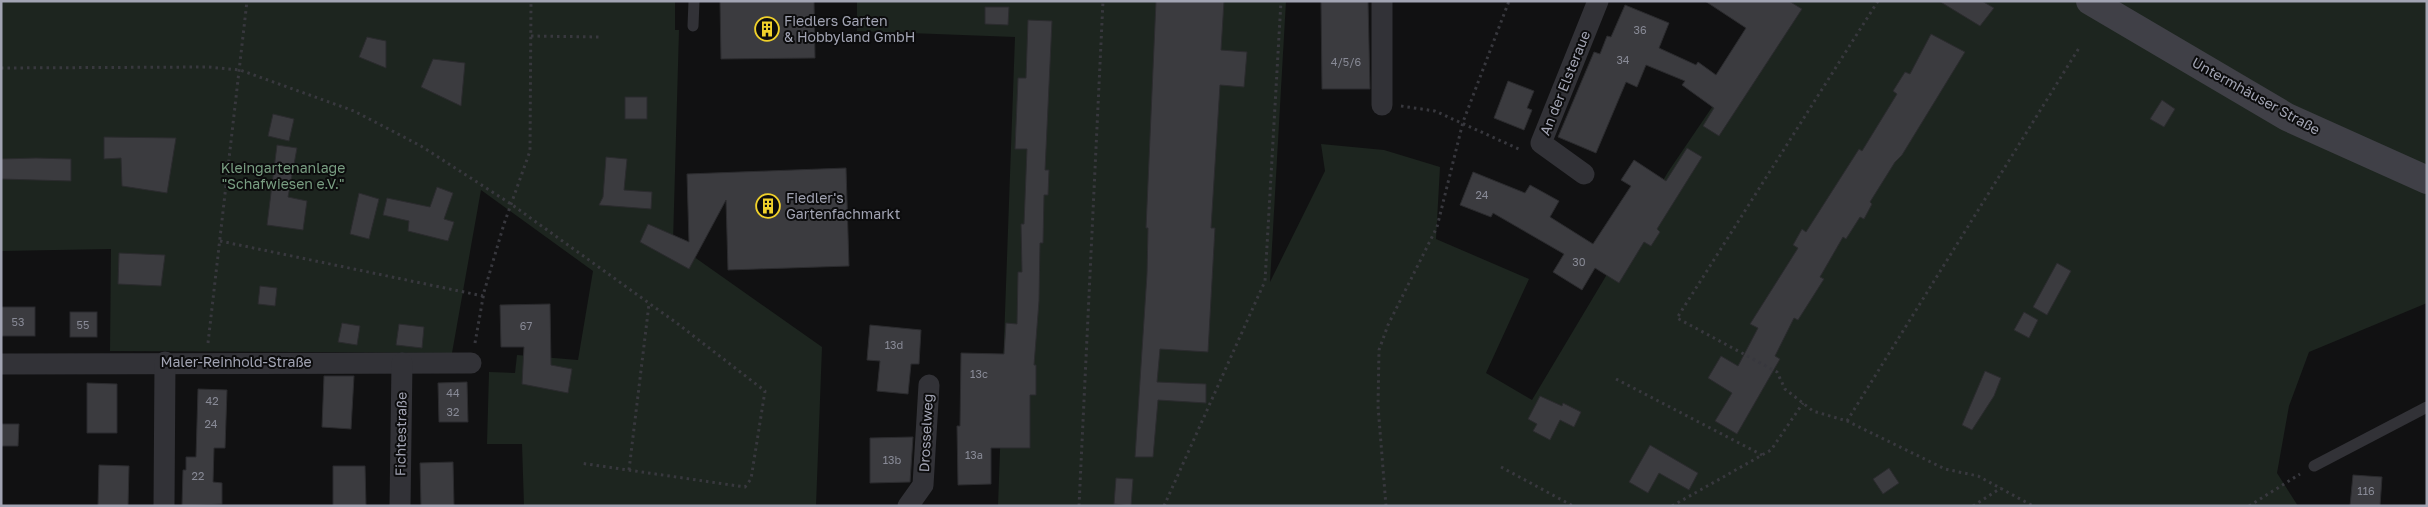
<svg xmlns="http://www.w3.org/2000/svg" width="2428" height="507" viewBox="0 0 2428 507" font-family="'Golos Text',sans-serif">
<style>
.green{fill:#1d251f}
.building{fill:#3b3b3f;stroke:#2b2b2e}
.lines{fill:none;stroke-linecap:round;stroke-linejoin:round}
.path{stroke:#38383e;stroke-width:3;stroke-dasharray:2.5 4;stroke-linecap:butt}
.service{stroke:#323237;stroke-width:11}
.minor{stroke:#323237;stroke-width:21}
.secondary{stroke:#404047;stroke-width:28}
.labels{text-anchor:middle;stroke-width:4;stroke-linejoin:round;paint-order:stroke}
.number-label{font-size:11px;fill:#888a96}
.poi-label{font-size:14px;fill:#a2a4b3;stroke:#0c0c0d;text-anchor:start}
.street-label{font-size:14px;fill:#a2a4b3;stroke:#0c0c0d}
.park-label{font-size:14px;fill:#799e82;stroke:#0c0c0d}
</style>
<rect width="100%" height="100%" fill="#111112"/>
<g class="green">
<polygon points="1,1 675,1 675,30 679,30 673,242 822,347 816,506 524,506 522,444 487,444 489,372 515,373 517,355 578,360 593,271 481,190 452,353 110,351 111,249 1,251"/>
<polygon points="857,1 1286,1 1270,282 1325,171 1321,144 1384,150 1440,167 1436,239 1529,279 1486,373 1532,400 1668,172 1784,1 2427,1 2427,303 2309,352 2289,406 2277,473 2298,506 998,506 1015,37 857,31"/>
</g>
<g class="building">
<polygon points="720,1 814,1 815,58 721,59"/>
<polygon points="1156,1 1224,1 1221,50 1247,52 1244,87 1220,85 1211,228 1215,228 1208,352 1160,349 1157,382 1206,384 1206,403 1158,400 1153,457 1135,457 1147,274 1148,228 1146,228"/>
<polygon points="1321,1 1368,1 1370,89 1322,89"/>
<polygon points="1705,1 1789,1 1802,9 1719,136 1703,126 1714,108 1682,85 1685,81 1646,65 1637,87 1626,82 1596,153 1558,137 1594,52 1600,54 1607,36 1611,37 1625,5 1669,23 1659,48 1696,65 1698,62 1716,75 1746,28"/>
<polygon points="1939,1 1982,1 1994,8 1980,26"/>
<polygon points="985,7 1009,7 1008,25 985,24"/>
<polygon points="1028,20 1052,21 1045,170 1049,170 1048,195 1044,195 1043,243 1040,243 1039,301 1034,365 1036,365 1036,395 1030,395 1030,448 991,448 991,484 958,485 957,426 960,426 961,353 1004,354 1006,323 1017,324 1018,272 1022,272 1021,224 1024,224 1027,149 1015,149 1018,78 1026,78"/>
<polygon points="1931,34 1965,52 1902,155 1895,162 1870,202 1872,204 1864,219 1860,217 1846,239 1843,237 1820,277 1824,279 1798,320 1794,318 1775,356 1780,359 1737,434 1715,421 1732,393 1708,378 1721,356 1738,366 1758,328 1750,324 1798,248 1793,245 1802,229 1806,232 1859,149 1862,151 1897,94 1893,91 1905,72 1910,74"/>
<polygon points="367,37 386,41 386,68 359,57"/>
<polygon points="433,59 465,63 461,106 421,87"/>
<polygon points="1508,81 1534,91 1527,108 1532,110 1524,130 1494,118"/>
<rect x="625" y="97" width="22" height="22"/>
<polygon points="2162,100 2175,109 2164,127 2150,119"/>
<polygon points="273,114 294,119 289,141 268,136"/>
<polygon points="104,137 176,138 167,193 122,186 121,158 104,159"/>
<polygon points="277,145 297,148 288,197 307,201 303,230 267,225"/>
<polygon points="1687,148 1702,157 1657,229 1660,232 1651,246 1644,242 1619,283 1595,268 1582,290 1553,272 1564,254 1493,213 1491,217 1460,205 1473,172 1525,193 1530,185 1559,201 1550,217 1593,244 1631,186 1621,180 1634,160 1666,181"/>
<polygon points="606,157 627,159 624,190 652,192 651,209 599,205 603,197"/>
<polygon points="36,158 71,159 71,181 1,179 1,159"/>
<polygon points="846,168 849,266 728,270 726,200 689,269 640,242 648,224 689,242 687,174"/>
<polygon points="437,187 453,193 444,219 454,222 448,241 408,231 409,221 383,215 387,198 430,207"/>
<polygon points="359,193 379,199 369,239 350,234"/>
<polygon points="119,253 165,255 161,286 118,284"/>
<polygon points="2057,263 2071,271 2047,315 2033,307"/>
<polygon points="260,286 277,288 275,306 258,304"/>
<polygon points="550,304 551,365 572,369 568,393 522,384 524,347 501,347 500,305"/>
<rect x="1" y="307" width="34" height="29"/>
<rect x="70" y="312" width="27" height="25"/>
<polygon points="2024,312 2038,320 2029,338 2014,330"/>
<polygon points="342,323 360,326 357,345 338,342"/>
<polygon points="399,324 424,327 422,348 396,345"/>
<polygon points="870,325 921,330 919,364 911,364 908,394 877,391 880,361 867,360"/>
<polygon points="1985,371 2001,378 1994,396 1972,430 1962,425"/>
<polygon points="324,376 354,376 351,429 322,427"/>
<polygon points="467,382 468,422 439,422 438,383"/>
<polygon points="87,383 117,384 117,433 87,433"/>
<polygon points="198,389 227,390 225,448 214,448 213,482 222,483 222,504 182,506 183,470 186,470 186,457 196,457"/>
<polygon points="1540,396 1562,406 1563,403 1581,412 1574,427 1560,420 1550,440 1533,431 1537,424 1528,419"/>
<polygon points="1,424 19,424 18,446 1,446"/>
<polygon points="913,437 910,482 870,483 870,438"/>
<polygon points="1650,445 1698,473 1689,490 1659,473 1648,493 1629,482"/>
<polygon points="453,462 454,506 421,506 420,463"/>
<polygon points="99,465 129,466 128,506 98,506"/>
<polygon points="333,466 365,466 366,506 333,506"/>
<polygon points="1889,468 1899,483 1883,494 1873,479"/>
<polygon points="2353,475 2382,477 2380,506 2350,506"/>
<polygon points="1116,478 1133,479 1131,506 1114,504"/>
</g>
<g class="lines">
<g class="path">
<polyline points="1878,1 1677,318 1777,372 1785,389 1813,411 1847,421 1945,469 1978,476 2033,506"/>
<polyline points="531,36 599,37"/>
<polyline points="1,68 208,67 240,70 354,111 421,146 511,204 678,324 765,391 751,479 745,487 580,463"/>
<polyline points="1401,106 1435,111 1521,150"/>
<polyline points="220,241 483,296"/>
<polyline points="208,343 247,1"/>
<polyline points="475,343 484,292 504,224 530,151 531,1"/>
<polyline points="1616,379 1762,455"/>
<polyline points="1847,421 2079,48"/>
<polyline points="1501,467 1573,506"/>
<polyline points="629,470 649,304"/>
<polyline points="1079,506 1103,1"/>
<polyline points="1164,506 1265,281 1281,1"/>
<polyline points="1386,506 1378,406 1379,350 1388,325 1437,227 1463,122 1509,1"/>
<polyline points="1672,506 1771,450 1803,403"/>
<polyline points="1973,506 2001,488"/>
<polyline points="2249,506 2300,474"/>
</g>
<g class="service">
<polyline points="693,26 694,1"/>
<polyline points="2314,466 2427,407"/>
</g>
<g class="minor">
<polyline points="1382,1 1382,105"/>
<polyline points="1584,174 1541,143 1598,1"/>
<polyline points="1,364 471,363"/>
<polyline points="164,506 165,362"/>
<polyline points="400,506 402,363"/>
<polyline points="908,506 923,485 929,385"/>
</g>
<polyline class="secondary" points="2090,1 2287,117 2427,180"/>
</g>
<defs>
<g id="building-ring" transform="scale(1.25)"><circle r="9.5" fill="#0c0c0d" stroke="#f0d12b" stroke-width="1.5"/><path d="M-4-6H4V6H1V3H-1V6H-4ZM-2.5-4.3h1.7v1.8h-1.7ZM.8-4.3h1.7v1.8H.8ZM-2.5-1h1.7V.8h-1.7ZM.8-1h1.7V.8H.8Z" fill="#f0d12b"/></g>
</defs>
<g fill-rule="evenodd">
<use href="#building-ring" x="767" y="29"/>
<use href="#building-ring" x="768" y="206"/>
</g>
<g class="labels">
<g class="number-label">
<text x="1640" y="34">36</text>
<text x="1623" y="64">34</text>
<text x="1346" y="66">4/5/6</text>
<text x="1482" y="199">24</text>
<text x="1579" y="266">30</text>
<text x="18" y="326">53</text>
<text x="83" y="329">55</text>
<text x="526" y="330">67</text>
<text x="894" y="349">13d</text>
<text x="979" y="378">13c</text>
<text x="453" y="397">44</text>
<text x="212" y="405">42</text>
<text x="453" y="416">32</text>
<text x="211" y="428">24</text>
<text x="974" y="459">13a</text>
<text x="892" y="464">13b</text>
<text x="198" y="480">22</text>
<text x="2366" y="495">116</text>
</g>
<g class="poi-label">
<text x="784" y="26">Fiedlers Garten<tspan x="784" dy="16">&amp; Hobbyland GmbH</tspan></text>
<text x="786" y="203">Fiedler's<tspan x="786" dy="16">Gartenfachmarkt</tspan></text>
</g>
<g class="street-label">
<text transform="translate(1565 83) rotate(-68)" y="5">An der Elsteraue</text>
<text transform="translate(2256 96) rotate(29)" y="5">Untermhäuser Straße</text>
<text x="236" y="367">Maler-Reinhold-Straße</text>
<text transform="translate(926 433) rotate(-87)" y="5">Drosselweg</text>
<text transform="translate(401 434) rotate(-89)" y="5">Fichtestraße</text>
</g>
<g class="park-label">
<text x="283" y="173">Kleingartenanlage<tspan x="283" dy="16">"Schafwiesen e.V."</tspan></text>
</g>
</g>
<rect width="2428" height="507" fill="none" stroke="#a2a4b3" stroke-width="5"/>
</svg>
